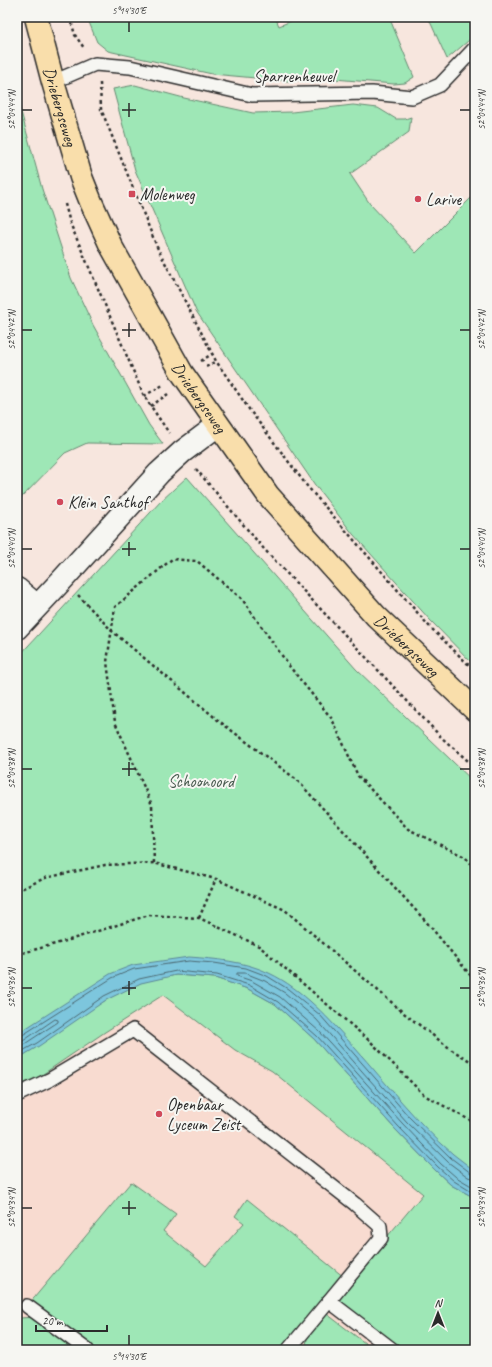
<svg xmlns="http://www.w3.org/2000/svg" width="492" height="1367" viewBox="0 0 492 1367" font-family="Caveat,sans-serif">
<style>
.built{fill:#f8dbd0}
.green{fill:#9ee7b6;stroke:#648970}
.water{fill:#7dc6dd;stroke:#5c8896}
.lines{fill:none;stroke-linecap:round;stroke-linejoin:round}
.shore{stroke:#4c6972;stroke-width:1}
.service-casing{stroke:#2b2b2b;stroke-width:16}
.minor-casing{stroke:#2b2b2b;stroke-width:25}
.primary-casing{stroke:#2b2b2b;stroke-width:25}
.path{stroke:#2b2b2b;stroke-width:2.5;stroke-dasharray:3 3;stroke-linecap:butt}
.service{stroke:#f6f6f2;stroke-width:13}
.minor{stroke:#f6f6f2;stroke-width:22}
.primary{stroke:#f9deab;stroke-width:22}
.ticks{fill:none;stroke:#2b2b2b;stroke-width:1.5}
.poi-dot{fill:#d1495b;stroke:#f6f6f2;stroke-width:1.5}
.labels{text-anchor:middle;stroke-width:4;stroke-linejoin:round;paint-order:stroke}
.street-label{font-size:17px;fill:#2b2b2b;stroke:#f6f6f2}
.poi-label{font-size:17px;fill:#2b2b2b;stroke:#f6f6f2;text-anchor:start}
.park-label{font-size:17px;fill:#485a4e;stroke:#f6f6f2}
.neatline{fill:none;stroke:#2b2b2b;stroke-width:1.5}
.ticks-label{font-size:10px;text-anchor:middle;fill:#2b2b2b}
</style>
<rect width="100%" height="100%" fill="#f7e6de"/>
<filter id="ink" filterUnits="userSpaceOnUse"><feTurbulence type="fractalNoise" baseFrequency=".025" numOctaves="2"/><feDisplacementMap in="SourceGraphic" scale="8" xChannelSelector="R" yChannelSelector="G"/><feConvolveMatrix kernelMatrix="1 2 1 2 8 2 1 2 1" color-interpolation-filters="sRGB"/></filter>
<g filter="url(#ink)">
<polygon class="built" points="209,967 475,1178 475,1350 17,1350 17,1043"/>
<g class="green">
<polygon points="87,17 275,17 279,26 301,17 389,17 414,77 405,83 394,84 334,79 288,81 212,74 108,51 97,42"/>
<polygon points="428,17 475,17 475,35 447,59"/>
<polygon points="135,85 184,98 253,113 292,112 353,105 378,108 396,119 405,119 411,117 409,132 350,174 370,204 416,253 475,194 475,666 430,620 353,534 315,485 196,311 135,170 113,89"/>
<polygon points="17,97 42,189 71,278 93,325 149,425 163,444 87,443 65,453 18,501 17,500"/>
<polygon points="187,477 356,669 475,783 475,1178 291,1002 209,967 119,981 17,1043 17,658 161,501"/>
<path d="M176,975L215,978L248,989L275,1004L314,1039L395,1129L435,1170L451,1185L475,1198V1350H405L334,1300L423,1194L272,1071L235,1050L163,995L105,1032L24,1087L17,1090V1059C58,1035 95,1001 140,983C151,979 164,978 176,975Z"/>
<polygon points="131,1182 176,1214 163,1231 206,1266 244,1223 235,1216 247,1199 344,1277 283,1346 283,1350 96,1350 29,1304"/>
<polygon points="323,1311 374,1350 306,1350 307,1336"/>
<polygon points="36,1317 81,1350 17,1350 17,1321 20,1318"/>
</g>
<path class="water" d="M189,957C216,959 244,961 269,973C303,989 330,1020 355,1048C387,1084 417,1123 453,1154C460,1160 468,1165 475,1171V1198L451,1185L435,1170L395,1129L314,1039L275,1004L248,989L215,978L176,975L141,983L106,1000L39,1046L17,1059V1034L110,974L133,965Z"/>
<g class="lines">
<g class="shore">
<polyline points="17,1037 21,1036 112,978 134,969 189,961 214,963 246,968 267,976 288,989 320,1015 410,1118 451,1158 471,1173 475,1174"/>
<polyline points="17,1042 23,1041 55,1019 58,1020 58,1022 17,1049"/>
<polyline points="17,1054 37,1043 104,996 139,979 176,971 217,975 249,985 278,1002 317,1036 398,1126 438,1167 454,1181 475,1194"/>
<polyline points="475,1179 468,1177 448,1162 407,1122 316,1019 285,993 265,981 245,973 237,973 237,976 252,981 280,997 320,1032 402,1123 441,1164 456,1177 475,1188"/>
</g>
<g class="service-casing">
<g id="service">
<polyline points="53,82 95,64 130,67 252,95 372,93 412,97 440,85 475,48"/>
<polyline points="17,1095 49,1080 133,1030 355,1204 380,1226 381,1238 329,1301"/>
<polyline points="27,1306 87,1350"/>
<polyline points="289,1350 289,1349 329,1301 393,1350"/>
</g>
</g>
<g class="minor-casing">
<g id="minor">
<polyline points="17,589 37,606"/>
<polyline points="17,628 63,579 159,473 182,452 218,425"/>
</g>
</g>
<g class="primary-casing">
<g id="primary">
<path id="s1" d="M36,17L53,82L81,177L91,202L111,246L182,373L268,495L376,616L475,710"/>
</g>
</g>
<g class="path">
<polyline points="70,17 75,35 84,48"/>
<polyline points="100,83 101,109 157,247 216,361 251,412 307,486 429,626 475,671"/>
<polyline points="65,204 70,223 144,396 169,433"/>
<polyline points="201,361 212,354"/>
<polyline points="206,367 216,361"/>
<polyline points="144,396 163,385"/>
<polyline points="151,406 168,394"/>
<polyline points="196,469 264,549 442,738 475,767"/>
<polyline points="78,595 112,631 219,721 297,780 430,926 475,981"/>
<polyline points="154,863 152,805 115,722 107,662 115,607 172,559 197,561 242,599 290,667 332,719 358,776 408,829 465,857 475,868"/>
<polyline points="17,891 45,878 105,865 154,863 216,879 285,910 405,1014 452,1050 475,1064"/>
<polyline points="199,918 216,879"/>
<polyline points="17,953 19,954 66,941 149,915 199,918 259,946 371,1042 424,1095 475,1123"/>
</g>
<use href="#service" class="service"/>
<use href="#minor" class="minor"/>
<use href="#primary" class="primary"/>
</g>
</g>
<path class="ticks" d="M129,22V32M129,103V117M22,110H32M122,110H136M460,110H470M129,323V337M22,330H32M122,330H136M460,330H470M129,542V556M22,549H32M122,549H136M460,549H470M129,762V776M22,769H32M122,769H136M460,769H470M129,981V995M22,988H32M122,988H136M460,988H470M129,1201V1215M22,1208H32M122,1208H136M460,1208H470M129,1335V1345"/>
<g class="poi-dot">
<rect x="128" y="190" width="8" height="8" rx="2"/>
<circle cx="418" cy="199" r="4"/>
<circle cx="60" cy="502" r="4"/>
<circle cx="159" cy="1114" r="4"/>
</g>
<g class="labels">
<g class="street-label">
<text x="294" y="82">Sparrenheuvel</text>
<text dy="6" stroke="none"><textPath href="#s1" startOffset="93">Driebergseweg</textPath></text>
<text dy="6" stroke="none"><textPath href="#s1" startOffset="417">Driebergseweg</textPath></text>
<text dy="6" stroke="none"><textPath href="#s1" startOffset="741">Driebergseweg</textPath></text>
</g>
<g class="poi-label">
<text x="140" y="200">Molenweg</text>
<text x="426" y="205">Larive</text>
<text x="68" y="508">Klein Santhof</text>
<text x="167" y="1110">Openbaar<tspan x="167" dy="20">Lyceum Zeist</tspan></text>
</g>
<g class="park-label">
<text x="201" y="787">Schoonoord</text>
</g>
</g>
<rect width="492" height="1367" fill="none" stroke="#f6f6f2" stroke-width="44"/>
<g transform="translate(438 1313)" stroke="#f6f6f2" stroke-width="3" paint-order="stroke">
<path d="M0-3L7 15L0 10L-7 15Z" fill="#2b2b2b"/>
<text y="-6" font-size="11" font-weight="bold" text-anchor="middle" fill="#2b2b2b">N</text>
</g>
<path d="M36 1325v6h71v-6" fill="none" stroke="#2b2b2b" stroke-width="2"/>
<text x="42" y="1325" font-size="12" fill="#2b2b2b" stroke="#f6f6f2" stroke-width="3" paint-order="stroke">20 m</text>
<rect x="22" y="22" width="448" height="1323" class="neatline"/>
<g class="ticks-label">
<text x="129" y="14">5°14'30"E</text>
<text transform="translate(11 110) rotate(-90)" y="4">52°04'44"N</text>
<text transform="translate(481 110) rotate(-90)" y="4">52°04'44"N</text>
<text transform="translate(11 330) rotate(-90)" y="4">52°04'42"N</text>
<text transform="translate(481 330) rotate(-90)" y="4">52°04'42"N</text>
<text transform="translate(11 549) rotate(-90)" y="4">52°04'40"N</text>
<text transform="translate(481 549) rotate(-90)" y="4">52°04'40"N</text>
<text transform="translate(11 769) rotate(-90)" y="4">52°04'38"N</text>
<text transform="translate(481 769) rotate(-90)" y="4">52°04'38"N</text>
<text transform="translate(11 988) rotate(-90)" y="4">52°04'36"N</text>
<text transform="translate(481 988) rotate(-90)" y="4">52°04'36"N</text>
<text transform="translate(11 1208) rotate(-90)" y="4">52°04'34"N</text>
<text transform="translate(481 1208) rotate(-90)" y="4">52°04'34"N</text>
<text x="129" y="1360">5°14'30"E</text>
</g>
</svg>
